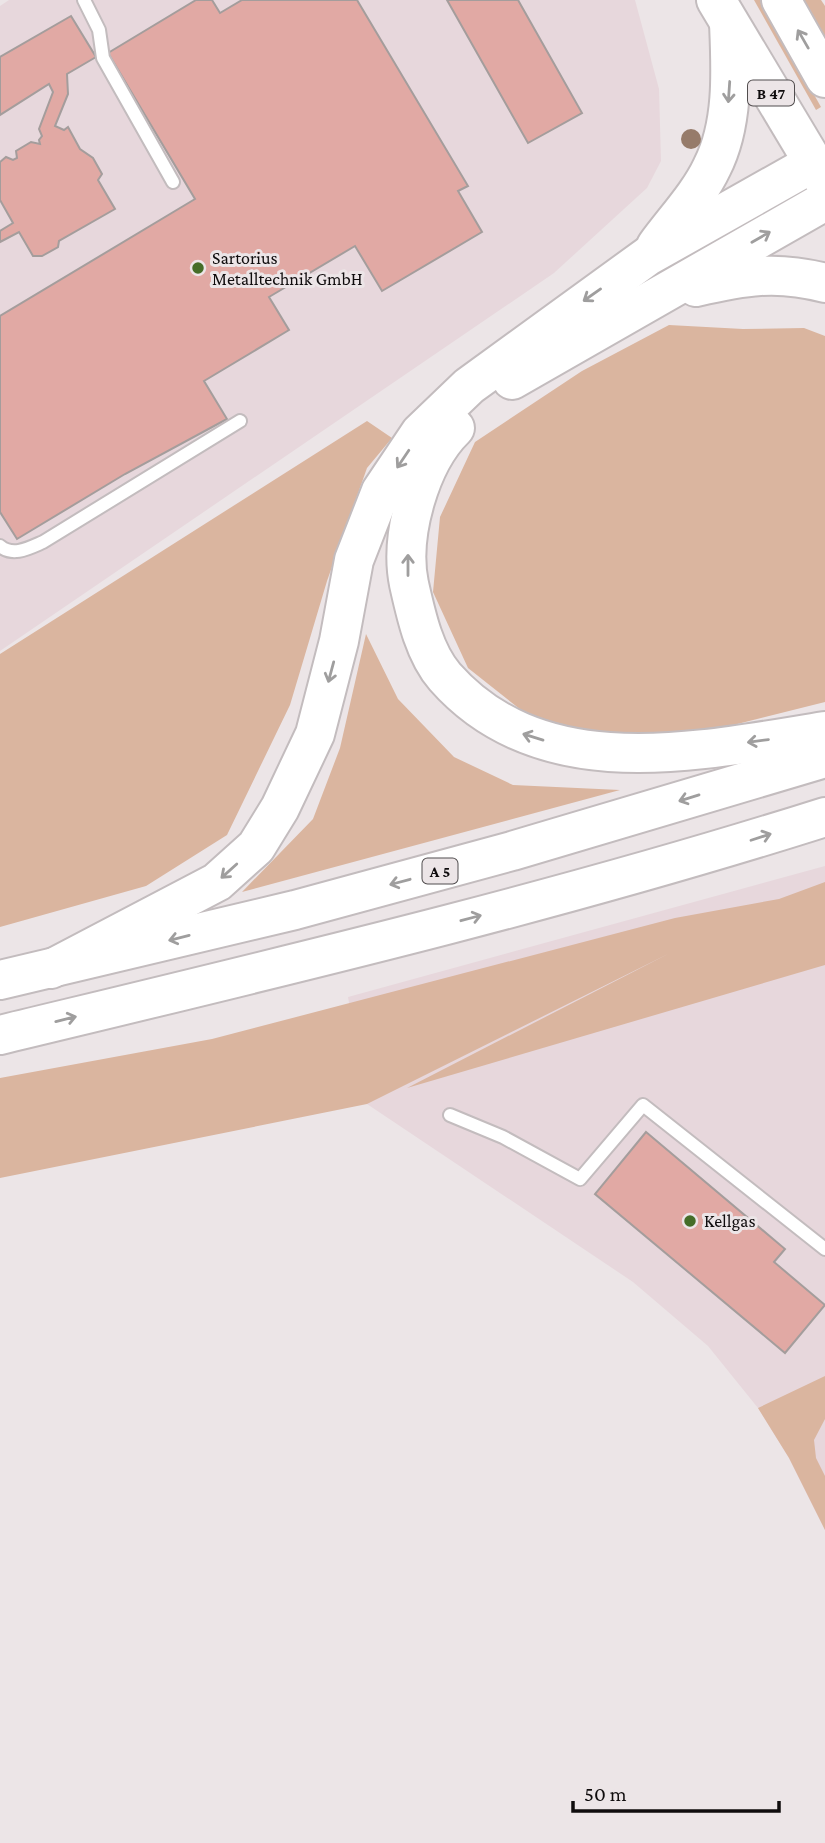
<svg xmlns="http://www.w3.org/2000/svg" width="825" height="1843" viewBox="0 0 825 1843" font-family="'Crimson Pro',serif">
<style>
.built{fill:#e7d7dc}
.green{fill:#dab59f}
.building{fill:#e1a9a4;stroke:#a49d9c;stroke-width:2}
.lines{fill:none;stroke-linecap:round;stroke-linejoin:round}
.lane-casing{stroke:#c3bcbe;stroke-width:16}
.primary-casing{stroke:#c3bcbe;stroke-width:42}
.highway-casing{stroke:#c3bcbe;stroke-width:42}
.lane{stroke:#fff;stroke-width:12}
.primary{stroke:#fff;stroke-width:38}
.highway{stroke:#fff;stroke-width:38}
.tree{fill:#967b6a}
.oneway{stroke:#9f9e9e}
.poi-dot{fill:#456d28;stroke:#ece5e7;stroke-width:2.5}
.labels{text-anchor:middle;stroke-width:6;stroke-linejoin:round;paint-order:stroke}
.shield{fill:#ece5e7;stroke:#514d4e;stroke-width:2}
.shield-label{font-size:16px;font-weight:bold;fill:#0f0c0d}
.poi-label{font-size:18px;fill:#0f0c0d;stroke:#ece5e7;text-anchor:start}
</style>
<rect width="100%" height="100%" fill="#ece5e7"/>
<g class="built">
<polygon points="9,0 635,0 659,89 661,161 647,188 554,273 0,651 0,6"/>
<polygon points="825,866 825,1530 789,1458 758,1408 708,1346 633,1282 367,1104 348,997"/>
</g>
<g class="green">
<polygon points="754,0 761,0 821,107 816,110"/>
<polygon points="799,0 821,0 825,6 825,47"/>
<polygon points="669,325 743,329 804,328 825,336 825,702 674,740 584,740 535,721 468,668 433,592 440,517 475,442 582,371"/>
<polygon points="367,421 392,438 367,468 327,581 290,705 227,835 146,886 0,927 0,654"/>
<polygon points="366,634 398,699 454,757 513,785 620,790 242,892 313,819 340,748"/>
<polygon points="825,882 825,965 407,1088 668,954 367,1104 0,1178 0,1078 212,1039 675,918 779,899"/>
<polygon points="825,1376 825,1419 814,1440 816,1458 825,1476 825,1530 789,1458 758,1408"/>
</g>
<g class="building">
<polygon points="196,0 212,0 220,13 242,0 357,0 468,186 458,191 482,232 382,291 355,246 269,297 289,330 204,381 227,419 125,474 17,539 0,512 0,316 195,199 108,53"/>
<polygon points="447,0 518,0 582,113 528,143"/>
<polygon points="71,16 96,57 67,74 68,94 55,126 64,130 68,127 80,149 93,158 102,174 98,180 115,209 59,241 58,247 42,256 33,256 19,232 0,242 0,231 13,223 0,200 0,162 6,157 13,160 17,158 16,151 31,142 40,144 39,140 42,136 39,129 53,92 49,84 0,115 0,57"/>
<polygon points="646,1132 785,1249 774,1262 825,1305 785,1353 595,1194"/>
</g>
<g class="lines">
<g class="lane-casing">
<g id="lane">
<polyline points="84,0 99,30 103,58 173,182"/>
<path d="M0,546C13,557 29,548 43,542L240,421"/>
<polyline points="450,1115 503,1137 580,1179 643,1105 825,1249"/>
</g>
</g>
<g class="primary-casing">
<g id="primary">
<polyline points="716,0 825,182"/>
<polyline points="781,0 825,78"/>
</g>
</g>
<g class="highway-casing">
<g id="highway">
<path d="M656,246C674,221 699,195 712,167C734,124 731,70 729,23"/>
<path d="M696,287C743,276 777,270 825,283"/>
<polyline points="512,380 825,201"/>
<path d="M455,428C420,462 399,536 409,584C416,615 424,653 445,677C542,787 699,751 825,731"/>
<polyline points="51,969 217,882 256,847 280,808 315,734 339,641 354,560 381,491 420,433 469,386 648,256 813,163"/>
<polyline points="0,980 295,910 512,851 825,758"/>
<path d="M0,1035C277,968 554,903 825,817"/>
</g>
</g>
<use href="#lane" class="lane"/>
<use href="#primary" class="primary"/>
<use href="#highway" class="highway"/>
</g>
<circle class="tree" cx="691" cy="139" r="10"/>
<defs><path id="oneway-shaft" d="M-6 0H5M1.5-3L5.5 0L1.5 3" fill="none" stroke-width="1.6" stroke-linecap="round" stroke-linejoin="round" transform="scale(1.75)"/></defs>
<g class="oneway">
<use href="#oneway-shaft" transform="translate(803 39) rotate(-120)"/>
<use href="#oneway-shaft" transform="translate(729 92) rotate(94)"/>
<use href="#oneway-shaft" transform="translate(761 237) rotate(-30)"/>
<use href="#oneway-shaft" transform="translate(592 295) rotate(145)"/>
<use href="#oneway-shaft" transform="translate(403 459) rotate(124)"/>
<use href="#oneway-shaft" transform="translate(408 565) rotate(-90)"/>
<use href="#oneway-shaft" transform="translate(331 672) rotate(105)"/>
<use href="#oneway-shaft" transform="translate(533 737) rotate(-163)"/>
<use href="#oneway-shaft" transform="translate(758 741) rotate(172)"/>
<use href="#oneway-shaft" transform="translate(689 798) rotate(163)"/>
<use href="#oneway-shaft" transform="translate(761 837) rotate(-18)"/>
<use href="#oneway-shaft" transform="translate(229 871) rotate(138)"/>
<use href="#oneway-shaft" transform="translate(400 882) rotate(165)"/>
<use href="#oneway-shaft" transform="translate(471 918) rotate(-15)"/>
<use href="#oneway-shaft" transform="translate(179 938) rotate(166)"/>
<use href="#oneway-shaft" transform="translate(66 1019) rotate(-14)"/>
</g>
<g class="poi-dot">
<circle cx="198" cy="268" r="7"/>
<circle cx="690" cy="1221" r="7"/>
</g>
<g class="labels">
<g class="shield">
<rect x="748" y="80.5" width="46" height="25" rx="5"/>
<rect x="422.5" y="858.5" width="35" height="25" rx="5"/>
</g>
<g class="shield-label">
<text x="771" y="99">B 47</text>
<text x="440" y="877">A 5</text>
</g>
<g class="poi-label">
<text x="212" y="264">Sartorius<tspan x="212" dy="21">Metalltechnik GmbH</tspan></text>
<text x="704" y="1227">Kellgas</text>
</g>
</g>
<path d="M573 1801v10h206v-10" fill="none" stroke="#0f0c0d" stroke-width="3.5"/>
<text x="584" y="1801" font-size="21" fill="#0f0c0d" stroke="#ece5e7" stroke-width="5" paint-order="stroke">50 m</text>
</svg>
